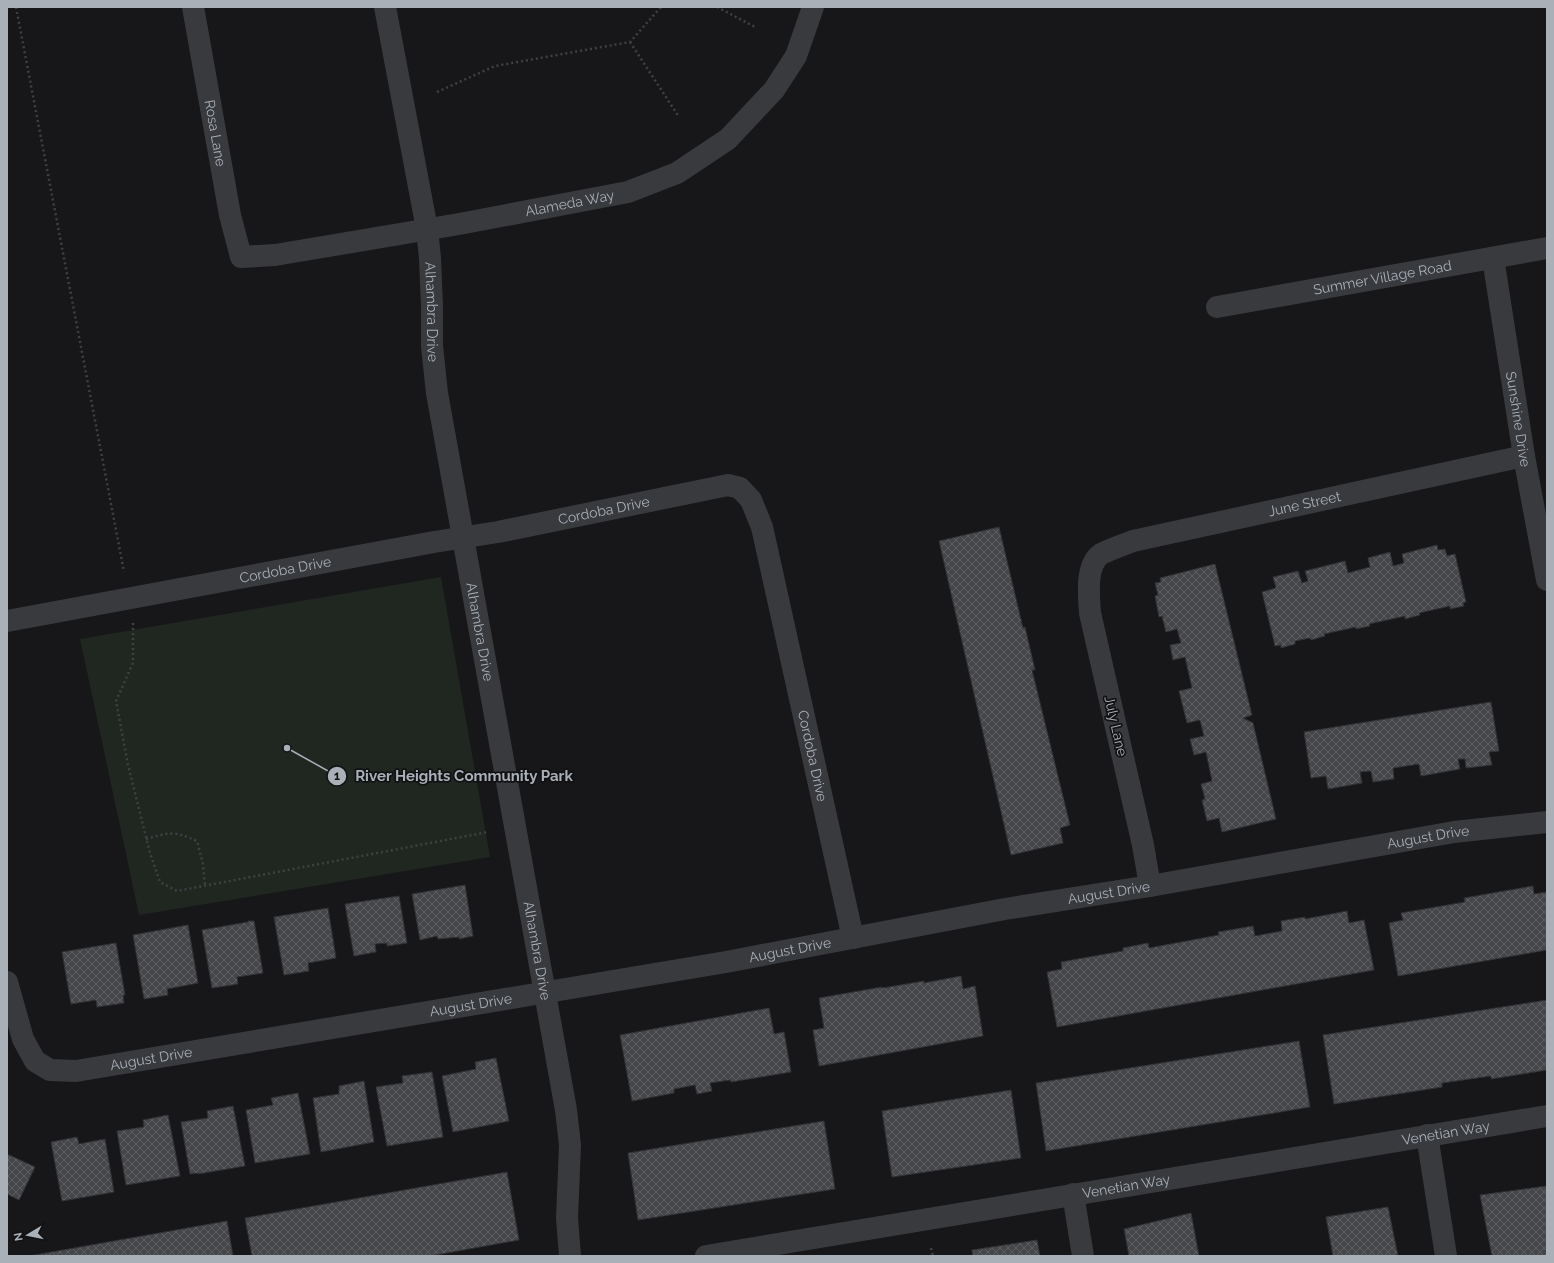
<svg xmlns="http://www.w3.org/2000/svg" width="1554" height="1263" viewBox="0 0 1554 1263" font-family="Raleway,sans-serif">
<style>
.park{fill:#1f2720}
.building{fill:url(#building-cross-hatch);stroke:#313235}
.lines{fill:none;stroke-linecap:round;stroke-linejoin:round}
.path{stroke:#3f4145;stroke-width:2.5;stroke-dasharray:2 3;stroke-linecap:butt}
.minor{stroke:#383a3e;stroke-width:22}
.labels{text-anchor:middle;stroke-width:3.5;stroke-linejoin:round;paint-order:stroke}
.street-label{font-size:14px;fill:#aab0b8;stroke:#121214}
.leader{fill:none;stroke:#aab0b8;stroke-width:1.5}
.callout-dot{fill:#aab0b8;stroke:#121214;stroke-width:1.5}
.mark-label{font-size:12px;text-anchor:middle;font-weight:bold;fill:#111}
.callout-label{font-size:15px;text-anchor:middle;font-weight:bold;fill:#aab0b8;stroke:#121214;stroke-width:3.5;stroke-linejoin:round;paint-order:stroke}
</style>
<defs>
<pattern id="building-cross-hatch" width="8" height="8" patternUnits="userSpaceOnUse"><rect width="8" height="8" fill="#444649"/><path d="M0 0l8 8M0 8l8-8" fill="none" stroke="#5c5e61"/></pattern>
</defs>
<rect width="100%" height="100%" fill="#171719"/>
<polygon class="park" points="441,577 490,857 139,915 80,639"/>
<g class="building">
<polygon points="999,527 1023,628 1025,627 1035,670 1032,670 1070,825 1060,828 1063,843 1011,855 939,541"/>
<polygon points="1437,545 1438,550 1445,549 1447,556 1455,554 1466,602 1463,603 1464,606 1450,609 1450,606 1419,613 1420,615 1405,619 1405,616 1369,624 1370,626 1356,629 1356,627 1324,634 1325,636 1311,640 1310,638 1295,641 1295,644 1281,648 1281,645 1275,646 1262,592 1276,588 1273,577 1298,571 1302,583 1308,581 1305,571 1345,561 1348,573 1370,567 1368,558 1390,552 1393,566 1404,563 1402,554"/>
<polygon points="1215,564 1252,715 1243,718 1253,723 1276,819 1222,832 1219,818 1207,821 1202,800 1205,799 1201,784 1212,781 1206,752 1194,755 1190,739 1204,736 1200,720 1187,723 1179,691 1192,688 1185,657 1173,660 1170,645 1181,643 1177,629 1166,632 1162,616 1159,617 1155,596 1158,595 1155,583 1161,582 1160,578"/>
<polygon points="1491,702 1499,751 1489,752 1492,765 1466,768 1465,759 1458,759 1460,769 1421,776 1419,764 1393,768 1394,779 1373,782 1371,771 1360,772 1362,783 1328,789 1326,776 1311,778 1304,732"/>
<polygon points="465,885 473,936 459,939 459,937 438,939 437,936 420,940 412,894"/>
<polygon points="1533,886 1534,894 1547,892 1547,950 1398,976 1389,923 1403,920 1401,913 1465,902 1464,898"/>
<polygon points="399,896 407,943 387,946 387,943 375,944 376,952 354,956 345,904"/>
<polygon points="328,908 336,958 308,963 309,971 284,975 274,917"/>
<polygon points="1347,911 1349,923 1364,920 1374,970 1057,1027 1047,972 1062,969 1061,962 1123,951 1123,948 1148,943 1149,948 1219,935 1218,932 1253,926 1255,936 1282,931 1281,921 1305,917 1305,919"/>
<polygon points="248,921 254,921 263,973 237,977 238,984 212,988 202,930 248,922"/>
<polygon points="188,925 198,983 167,989 168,995 144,999 133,935"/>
<polygon points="116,943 125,995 123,995 124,1003 97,1007 96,1000 71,1004 62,952"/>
<polygon points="961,976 963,989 975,986 983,1036 819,1066 813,1030 824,1028 819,998 882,987 883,988 924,981 924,983"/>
<polygon points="1547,1000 1547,1070 1491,1079 1491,1076 1442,1083 1442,1087 1334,1104 1323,1035"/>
<polygon points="769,1008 774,1034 784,1032 791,1072 731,1082 730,1080 710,1083 712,1091 697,1094 695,1085 674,1089 674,1093 632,1101 620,1035"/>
<polygon points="1299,1041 1310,1107 1046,1151 1036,1083"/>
<polygon points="496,1058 509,1121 453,1132 442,1076 476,1069 475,1062"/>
<polygon points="432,1072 443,1137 387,1146 376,1087 403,1083 402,1076"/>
<polygon points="364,1081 374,1142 321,1152 313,1098 339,1094 339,1086"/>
<polygon points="1011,1090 1021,1158 892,1177 882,1111"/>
<polygon points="298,1093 310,1154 255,1163 246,1110 273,1105 271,1098"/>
<polygon points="233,1106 245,1166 198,1174 198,1173 190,1174 181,1122 208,1118 207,1111"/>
<polygon points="168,1115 180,1176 126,1185 117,1131 144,1127 143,1120"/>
<polygon points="824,1121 835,1189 638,1220 628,1153"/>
<polygon points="77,1137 79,1144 105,1139 114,1192 62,1201 51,1142"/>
<polygon points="7,1154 35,1167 19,1200 7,1194"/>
<polygon points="507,1172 519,1240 430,1256 252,1256 245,1218"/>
<polygon points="1547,1186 1547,1256 1492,1256 1480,1195"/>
<polygon points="1388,1207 1398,1256 1333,1256 1326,1217"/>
<polygon points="1191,1213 1199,1256 1129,1256 1124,1229"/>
<polygon points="227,1221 233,1256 29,1256"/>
<polygon points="1037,1240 1040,1256 973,1256 972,1250"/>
</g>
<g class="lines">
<g class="path">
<polyline points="16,7 124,572"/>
<polyline points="717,7 755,27"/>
<polyline points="630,42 679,117"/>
<polyline points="437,92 495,66 630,42 661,7"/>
<polyline points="133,623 133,663 116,701 128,765 150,853 160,882 177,891 488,832"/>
<path d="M146,839C169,832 175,831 197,841L203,864L205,886"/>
<polyline points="931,1248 933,1256"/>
</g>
<g class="minor">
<path id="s1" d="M193,7L230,215L241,257L275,255L459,224L628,192L677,173L728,139L774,90L796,56L813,7"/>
<path id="s2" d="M385,7L427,229L430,258L432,306V346L437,393L566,1110L570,1145L567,1218L570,1256"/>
<path id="s3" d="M1493,258L1524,456L1547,580"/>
<path id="s4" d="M1217,307L1547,248"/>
<path id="s5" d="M7,621L434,542L498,532L728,485L740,488L751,500L762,527L853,938"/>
<path id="s6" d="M1150,886L1143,845L1090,613C1089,597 1085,565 1101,554C1111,549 1123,545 1133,541L1524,456"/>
<path id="s7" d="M7,982L23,1039L35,1061L50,1070L76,1071L726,962L1005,909L1150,886L1454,832L1547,822"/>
<polyline points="1427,1135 1446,1256"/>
<polyline points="1073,1194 1083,1256"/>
<path id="s8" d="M706,1256L1547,1116"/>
</g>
</g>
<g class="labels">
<g class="street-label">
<text dy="5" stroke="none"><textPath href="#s1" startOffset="128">Rosa Lane</textPath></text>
<text dy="5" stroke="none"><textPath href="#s1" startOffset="588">Alameda Way</textPath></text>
<text dy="5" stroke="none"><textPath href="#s4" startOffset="168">Summer Village Road</textPath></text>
<text dy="5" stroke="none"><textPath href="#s2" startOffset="309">Alhambra Drive</textPath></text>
<text dy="5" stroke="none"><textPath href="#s3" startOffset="163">Sunshine Drive</textPath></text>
<text dy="5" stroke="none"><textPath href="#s6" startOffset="552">June Street</textPath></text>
<text dy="5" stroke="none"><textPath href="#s5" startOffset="607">Cordoba Drive</textPath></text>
<text dy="5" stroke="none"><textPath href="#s5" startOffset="283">Cordoba Drive</textPath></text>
<text dy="5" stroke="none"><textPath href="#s2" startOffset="633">Alhambra Drive</textPath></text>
<text transform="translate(1116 726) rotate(77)" y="5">July Lane</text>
<text dy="5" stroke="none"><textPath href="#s5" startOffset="1026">Cordoba Drive</textPath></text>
<text dy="5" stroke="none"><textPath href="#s7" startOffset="1500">August Drive</textPath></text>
<text dy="5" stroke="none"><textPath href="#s7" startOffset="1176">August Drive</textPath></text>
<text dy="5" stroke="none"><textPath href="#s2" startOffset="957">Alhambra Drive</textPath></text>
<text dy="5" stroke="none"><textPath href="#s7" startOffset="852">August Drive</textPath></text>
<text dy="5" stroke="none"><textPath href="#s7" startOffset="528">August Drive</textPath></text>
<text dy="5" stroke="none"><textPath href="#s7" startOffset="204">August Drive</textPath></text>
<text dy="5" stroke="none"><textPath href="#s8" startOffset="750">Venetian Way</textPath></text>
<text dy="5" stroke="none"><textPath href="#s8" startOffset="426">Venetian Way</textPath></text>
</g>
</g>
<path class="leader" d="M287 748L337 776"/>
<g class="callout-dot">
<circle cx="287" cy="748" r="4"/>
<circle cx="337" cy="776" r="10"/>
</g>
<g class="mark-label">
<text x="337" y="780">1</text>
</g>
<g class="callout-label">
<text x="464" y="781">River Heights Community Park</text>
</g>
<rect width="1554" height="1263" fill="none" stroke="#aab0b8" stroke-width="16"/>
<g transform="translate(28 1235) rotate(260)" stroke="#121214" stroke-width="3" paint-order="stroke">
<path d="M0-3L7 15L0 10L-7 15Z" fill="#aab0b8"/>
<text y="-6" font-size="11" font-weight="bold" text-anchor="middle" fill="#aab0b8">N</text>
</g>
</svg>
